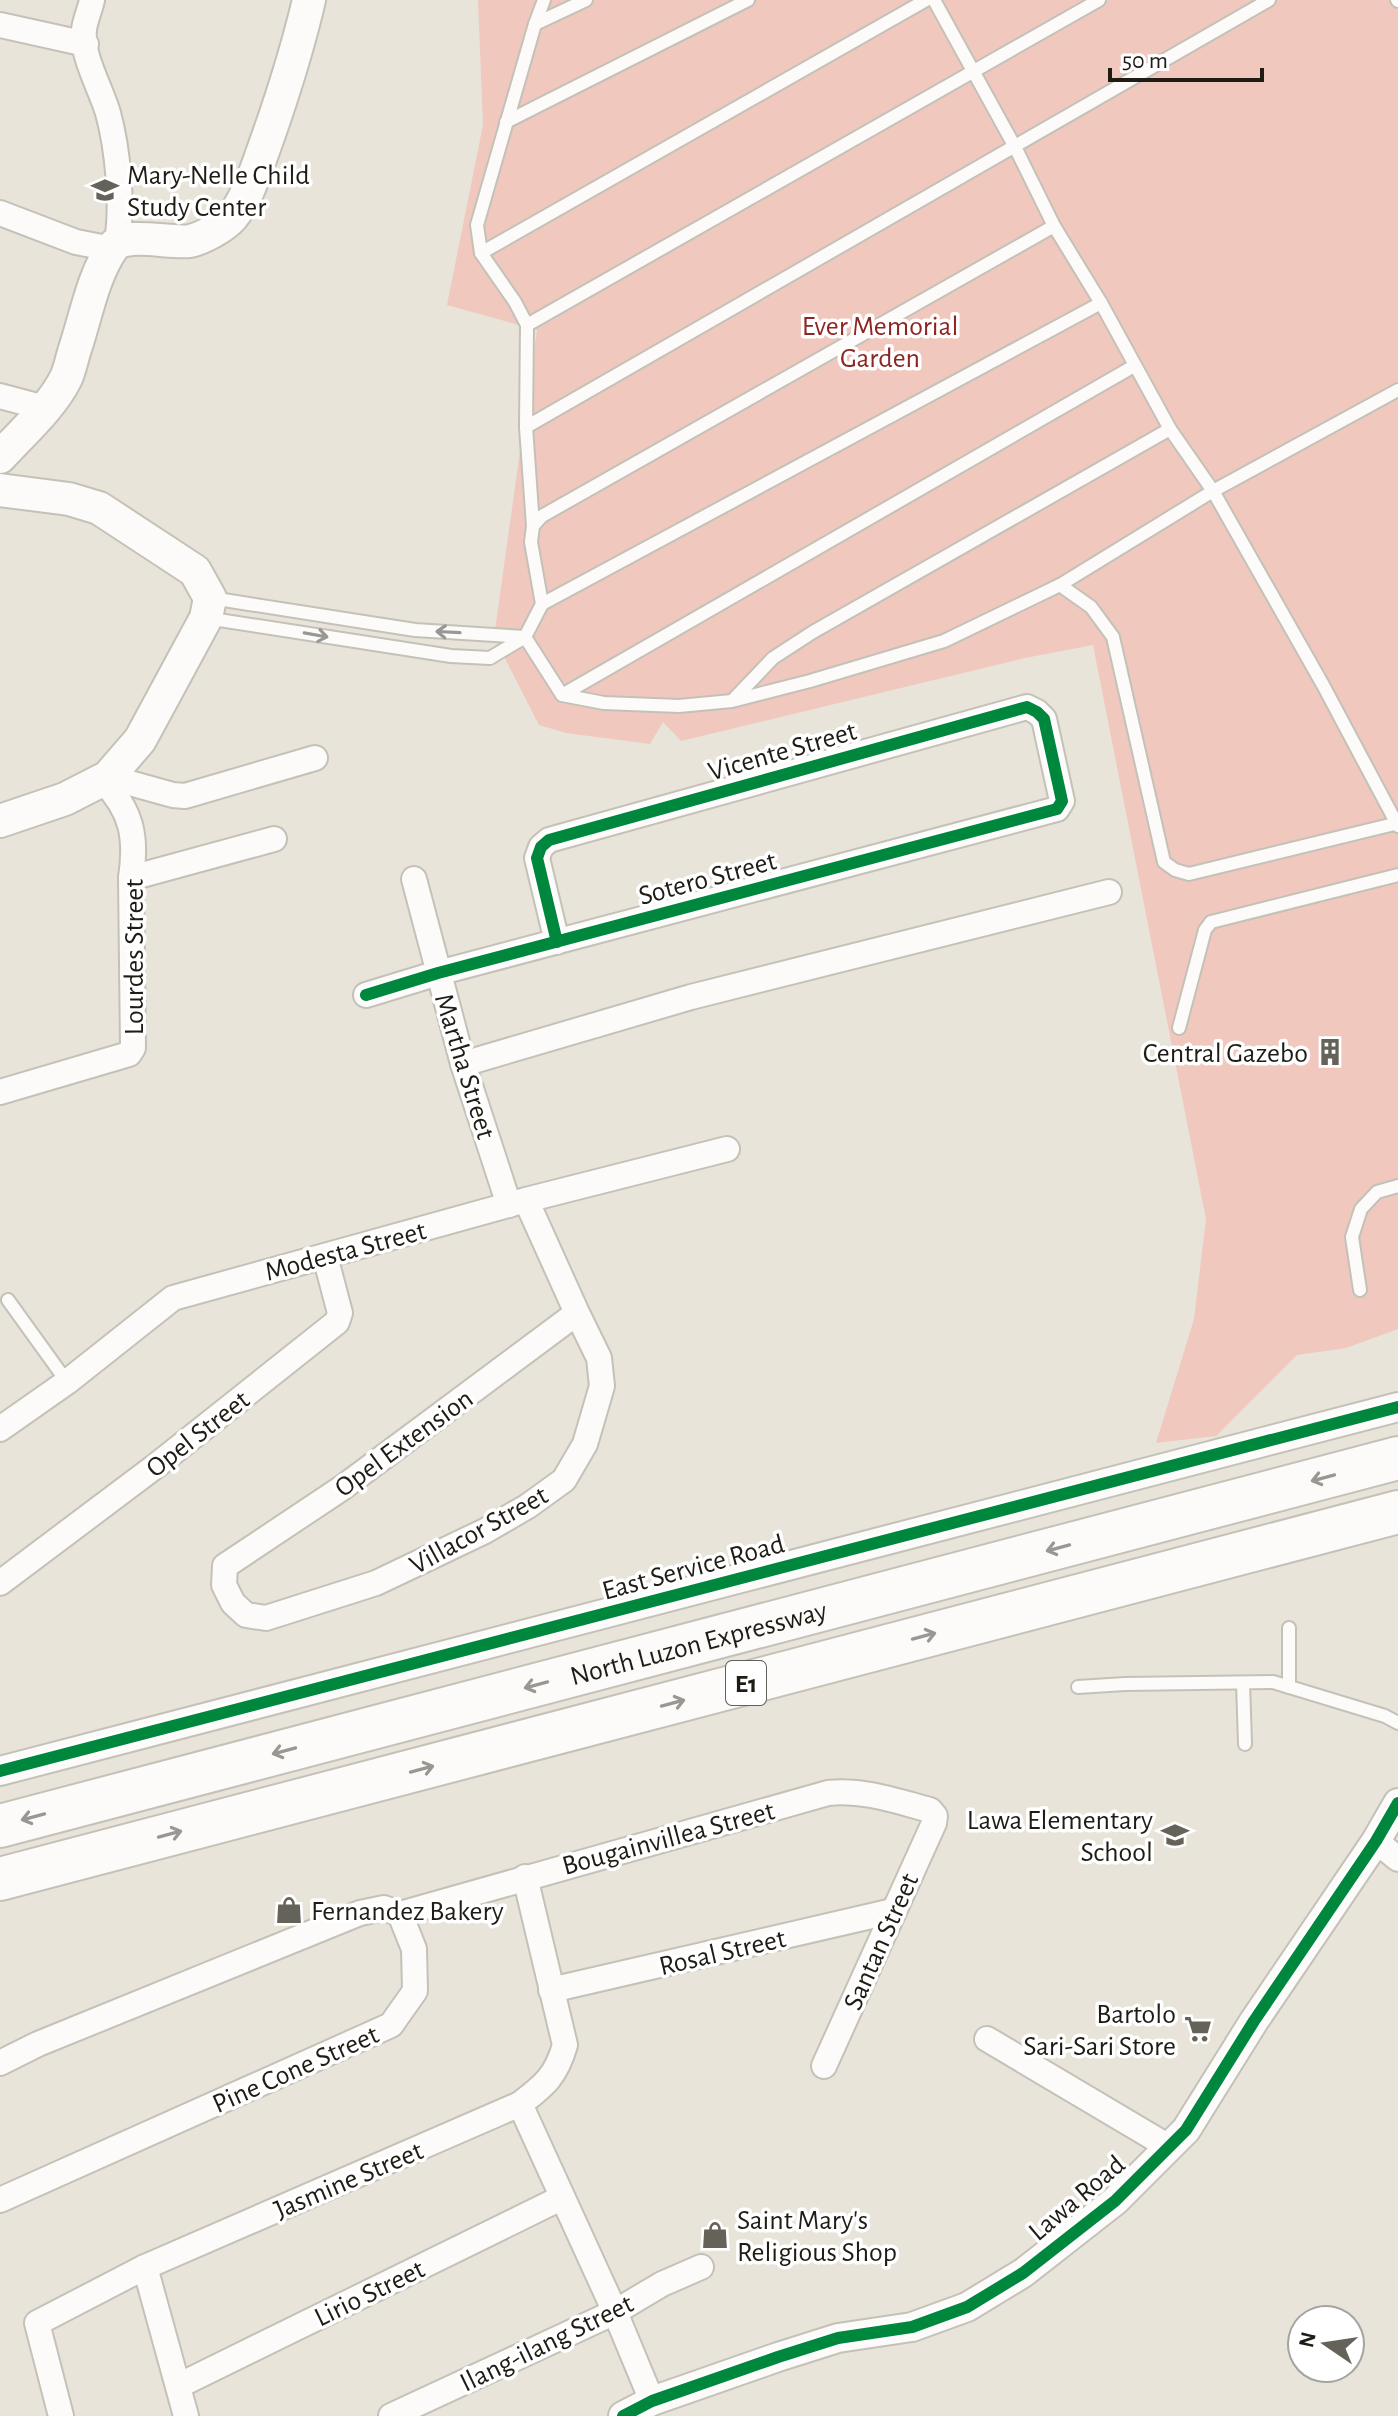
<svg xmlns="http://www.w3.org/2000/svg" width="1398" height="2416" viewBox="0 0 1398 2416" font-family="'Alegreya Sans',sans-serif">
<style>
.green{fill:#f0c8be}
.lines{fill:none;stroke-linecap:round;stroke-linejoin:round}
.service-casing{stroke:#c4c1b8;stroke-width:16}
.minor-casing{stroke:#c4c1b8;stroke-width:28}
.tertiary-casing{stroke:#c4c1b8;stroke-width:32}
.secondary-casing{stroke:#c4c1b8;stroke-width:36}
.motorway-casing{stroke:#c4c1b8;stroke-width:46}
.service{stroke:#fcfbf9;stroke-width:12}
.minor{stroke:#fcfbf9;stroke-width:24}
.tertiary{stroke:#fcfbf9;stroke-width:28}
.secondary{stroke:#fcfbf9;stroke-width:32}
.motorway{stroke:#fcfbf9;stroke-width:42}
.cycleway-casing{stroke:#fff;stroke-width:17}
.cycleway{stroke:#00873e;stroke-width:12}
.oneway{stroke:#989792}
.labels{text-anchor:middle;stroke-width:7;stroke-linejoin:round;paint-order:stroke}
.shield{fill:#fff;stroke:#62605b;stroke-width:2}
.shield-label{font-size:26px;font-weight:bold;fill:#1e1c15}
.poi-label{font-size:28px;fill:#1e1c15;stroke:#fff;text-anchor:start}
.park-label{font-size:28px;fill:#8c2522;stroke:#fff}
.street-label{font-size:28px;fill:#1e1c15;stroke:#fff}
</style>
<rect width="100%" height="100%" fill="#e8e4da"/>
<polygon class="green" points="478,0 1398,0 1398,1329 1346,1348 1297,1355 1216,1436 1156,1443 1194,1319 1206,1219 1093,645 1025,658 681,741 663,722 650,744 566,733 539,725 494,637 537,330 447,305 483,125"/>
<g class="lines">
<g class="service-casing">
<g id="service">
<polyline points="934,0 1015,147 1054,226 1101,303 1170,429 1213,491 1323,685 1398,826"/>
<polyline points="1397,0 1398,1"/>
<polyline points="535,24 586,0"/>
<polyline points="506,122 748,0"/>
<polyline points="1054,226 542,516 533,526 531,542 542,604 525,637 562,695 604,703 679,706 732,701 810,681 944,641 1060,585 1213,491 1398,390"/>
<polyline points="481,253 926,0"/>
<polyline points="527,325 1099,0"/>
<polyline points="526,427 1269,0"/>
<polyline points="533,526 526,427 527,325 515,302 481,253 477,225 535,24 544,0"/>
<polyline points="1060,585 1091,607 1113,637 1164,862 1175,870 1189,874 1398,823"/>
<polyline points="211,598 415,630 525,637"/>
<polyline points="542,604 1101,303"/>
<polyline points="206,618 451,656 490,658 525,637"/>
<polyline points="562,695 1134,366"/>
<polyline points="733,700 773,658 813,632 1170,429"/>
<polyline points="1179,1028 1205,930 1211,922 1398,875"/>
<polyline points="1360,1290 1352,1237 1361,1209 1377,1192 1398,1186"/>
<polyline points="8,1300 67,1382"/>
<polyline points="1289,1628 1289,1687"/>
<polyline points="1243,1683 1245,1744"/>
<polyline points="1078,1687 1125,1684 1273,1682 1385,1716 1398,1723"/>
</g>
</g>
<g class="minor-casing">
<g id="minor">
<path d="M92,0C90,10 85,20 84,30C81,55 101,89 108,113C118,150 123,204 117,242"/>
<polyline points="0,25 86,44"/>
<polyline points="0,213 76,242 112,249"/>
<polyline points="0,396 45,408"/>
<polyline points="108,777 173,795 185,796 315,758"/>
<polyline points="131,878 274,839"/>
<polyline points="414,879 463,1064 509,1205"/>
<polyline points="366,995 438,973 1057,809 1062,801 1044,719 1037,712 1027,707 549,840 541,847 537,858 557,942"/>
<polyline points="463,1064 691,997 1109,892"/>
<path d="M0,1092L129,1054L133,1048L131,878C137,837 132,811 103,781"/>
<polyline points="526,1200 577,1313 599,1358 602,1386 585,1444 564,1480 528,1506 485,1531 376,1583 266,1618 246,1615 233,1603 224,1585 225,1566 342,1488 577,1313"/>
<polyline points="0,1429 67,1382 173,1298 526,1200 727,1149"/>
<polyline points="0,1583 157,1465 337,1322 340,1313 325,1256"/>
<polyline points="1376,1841 1398,1859"/>
<path d="M400,1914L828,1793C863,1789 896,1801 930,1810L935,1816L934,1823L824,2066"/>
<polyline points="551,1990 893,1911"/>
<polyline points="987,2039 1169,2147"/>
<polyline points="0,2063 38,2044 360,1913 384,1908 400,1914 414,1949 415,1991 391,2025 0,2200"/>
<polyline points="520,2104 615,2312 652,2401"/>
<polyline points="145,2267 186,2416"/>
<polyline points="178,2386 561,2198"/>
<path d="M61,2416L37,2323L145,2267L520,2104C545,2085 556,2076 565,2045L525,1877"/>
<polyline points="391,2416 615,2312 662,2284 701,2267"/>
</g>
</g>
<g class="tertiary-casing">
<g id="tertiary">
<polyline points="0,1771 1398,1407"/>
<polyline points="623,2416 652,2401 778,2357 838,2338 912,2327 967,2307 1023,2273 1115,2201 1186,2130 1254,2021 1376,1841 1398,1803"/>
</g>
</g>
<g class="secondary-casing">
<g id="secondary">
<path d="M0,457C22,433 51,408 66,378C70,369 72,358 75,349C86,316 93,275 113,247C124,231 171,244 190,241C203,238 223,227 232,217C247,199 255,173 263,151C281,101 297,51 309,0"/>
<polyline points="0,490 69,499 99,508 195,571 210,598 206,618 140,740 108,777 65,799 0,821"/>
</g>
</g>
<g class="motorway-casing">
<g id="motorway">
<path id="s1" d="M0,1826L1398,1458"/>
<polyline points="0,1879 1398,1512"/>
</g>
</g>
<use href="#service" class="service"/>
<use href="#minor" class="minor"/>
<use href="#tertiary" class="tertiary"/>
<use href="#secondary" class="secondary"/>
<use href="#motorway" class="motorway"/>
<g class="cycleway-casing">
<g id="cycleway">
<polyline points="366,995 438,973 1057,809 1062,801 1044,719 1037,712 1027,707 549,840 541,847 537,858 557,942"/>
<polyline points="0,1771 1398,1407"/>
<polyline points="623,2416 652,2401 778,2357 838,2338 912,2327 967,2307 1023,2273 1115,2201 1186,2130 1254,2021 1376,1841 1398,1803"/>
</g>
</g>
<use href="#cycleway" class="cycleway"/>
</g>
<defs><path id="oneway-shaft" d="M-6 0H5M1.5-3L5.5 0L1.5 3" fill="none" stroke-width="1.6" stroke-linecap="round" stroke-linejoin="round" transform="scale(2)"/></defs>
<g class="oneway">
<use href="#oneway-shaft" transform="translate(448 632) rotate(-177)"/>
<use href="#oneway-shaft" transform="translate(316 635) rotate(10)"/>
<use href="#oneway-shaft" transform="translate(1323 1478) rotate(165)"/>
<use href="#oneway-shaft" transform="translate(1058 1548) rotate(165)"/>
<use href="#oneway-shaft" transform="translate(924 1636) rotate(-15)"/>
<use href="#oneway-shaft" transform="translate(536 1685) rotate(165)"/>
<use href="#oneway-shaft" transform="translate(673 1703) rotate(-15)"/>
<use href="#oneway-shaft" transform="translate(284 1751) rotate(165)"/>
<use href="#oneway-shaft" transform="translate(422 1769) rotate(-15)"/>
<use href="#oneway-shaft" transform="translate(33 1817) rotate(165)"/>
<use href="#oneway-shaft" transform="translate(170 1834) rotate(-15)"/>
</g>
<defs>
<g id="school-bare" transform="scale(2.16)"><path d="M0-5L7-2L0 1L-7-2ZM-4 1L0 2.5L4 1V4Q0 6-4 4Z" fill="#65625a" stroke="#fff" stroke-width="2.5" paint-order="stroke"/></g>
<g id="building-bare" transform="scale(2.16)"><path d="M-4-6H4V6H1V3H-1V6H-4ZM-2.5-4.3h1.7v1.8h-1.7ZM.8-4.3h1.7v1.8H.8ZM-2.5-1h1.7V.8h-1.7ZM.8-1h1.7V.8H.8Z" fill="#65625a" stroke="#fff" stroke-width="2.5" paint-order="stroke"/></g>
<g id="shop-bare" transform="scale(2.16)"><path d="M-5-2.5h2.3a2.7 3.5 0 0 1 5.4 0H5L5.5 6h-11ZM-1.5-2.5h3a1.5 2.3 0 0 0-3 0Z" fill="#65625a" stroke="#fff" stroke-width="2.5" paint-order="stroke"/></g>
<g id="supermarket-bare" transform="scale(2.16)"><path d="M-6-5.5h2.5l.6 2H6L4.5 2H-2.5L-4.4-4H-6ZM-1.5 3.2a1.3 1.3 0 1 0 .1 0ZM3 3.2a1.3 1.3 0 1 0 .1 0Z" fill="#65625a" stroke="#fff" stroke-width="2.5" paint-order="stroke"/></g>
</defs>
<g fill-rule="evenodd">
<use href="#school-bare" x="105" y="190"/>
<use href="#building-bare" x="1330" y="1052"/>
<use href="#school-bare" x="1175" y="1835"/>
<use href="#shop-bare" x="289" y="1910"/>
<use href="#supermarket-bare" x="1198" y="2029"/>
<use href="#shop-bare" x="715" y="2235"/>
</g>
<g class="labels">
<rect class="shield" x="726" y="1661" width="40" height="44" rx="6"/>
<g class="shield-label">
<text x="746" y="1692">E1</text>
</g>
<g class="poi-label">
<text x="127" y="184">Mary-Nelle Child<tspan x="127" dy="32">Study Center</tspan></text>
<text x="1308" y="1062" text-anchor="end">Central Gazebo</text>
<text x="1153" y="1829" text-anchor="end">Lawa Elementary<tspan x="1153" dy="32">School</tspan></text>
<text x="311" y="1920">Fernandez Bakery</text>
<text x="1176" y="2023" text-anchor="end">Bartolo<tspan x="1176" dy="32">Sari-Sari Store</tspan></text>
<text x="737" y="2229">Saint Mary's<tspan x="737" dy="32">Religious Shop</tspan></text>
</g>
<g class="park-label">
<text x="880" y="335">Ever Memorial<tspan x="880" dy="32">Garden</tspan></text>
</g>
<g class="street-label">
<text transform="translate(782 750) rotate(-16)" y="10">Vicente Street</text>
<text transform="translate(707 877) rotate(-15)" y="10">Sotero Street</text>
<text transform="translate(133 957) rotate(-90)" y="10">Lourdes Street</text>
<text transform="translate(466 1066) rotate(73)" y="10">Martha Street</text>
<text transform="translate(345 1250) rotate(-15)" y="10">Modesta Street</text>
<text transform="translate(197 1433) rotate(-38)" y="10">Opel Street</text>
<text transform="translate(403 1442) rotate(-36)" y="10">Opel Extension</text>
<text transform="translate(478 1529) rotate(-29)" y="10">Villacor Street</text>
<text transform="translate(693 1566) rotate(-15)" y="10">East Service Road</text>
<text dy="10" stroke="none"><textPath href="#s1" startOffset="722">North Luzon Expressway</textPath></text>
<text transform="translate(668 1837) rotate(-15)" y="10">Bougainvillea Street</text>
<text transform="translate(880 1941) rotate(-66)" y="10">Santan Street</text>
<text transform="translate(722 1951) rotate(-13)" y="10">Rosal Street</text>
<text transform="translate(295 2068) rotate(-24)" y="10">Pine Cone Street</text>
<text transform="translate(348 2179) rotate(-23)" y="10">Jasmine Street</text>
<text transform="translate(1076 2197) rotate(-40)" y="10">Lawa Road</text>
<text transform="translate(369 2292) rotate(-26)" y="10">Lirio Street</text>
<text transform="translate(546 2342) rotate(-26)" y="10">Ilang-ilang Street</text>
</g>
</g>
<g transform="translate(1326 2344) rotate(283)"><circle r="38" fill="#ffffff" stroke="#a5a4a1" stroke-width="2"/>
<path d="M0-6L14 30L0 20L-14 30Z" fill="#65625a"/>
<text y="-12" font-size="22" font-weight="bold" text-anchor="middle" fill="#1e1c15">N</text>
</g>
<path d="M1110 68v12h152v-12" fill="none" stroke="#1e1c15" stroke-width="4"/>
<text x="1122" y="68" font-size="24" fill="#1e1c15" stroke="#ffffff" stroke-width="6" paint-order="stroke">50 m</text>
</svg>
